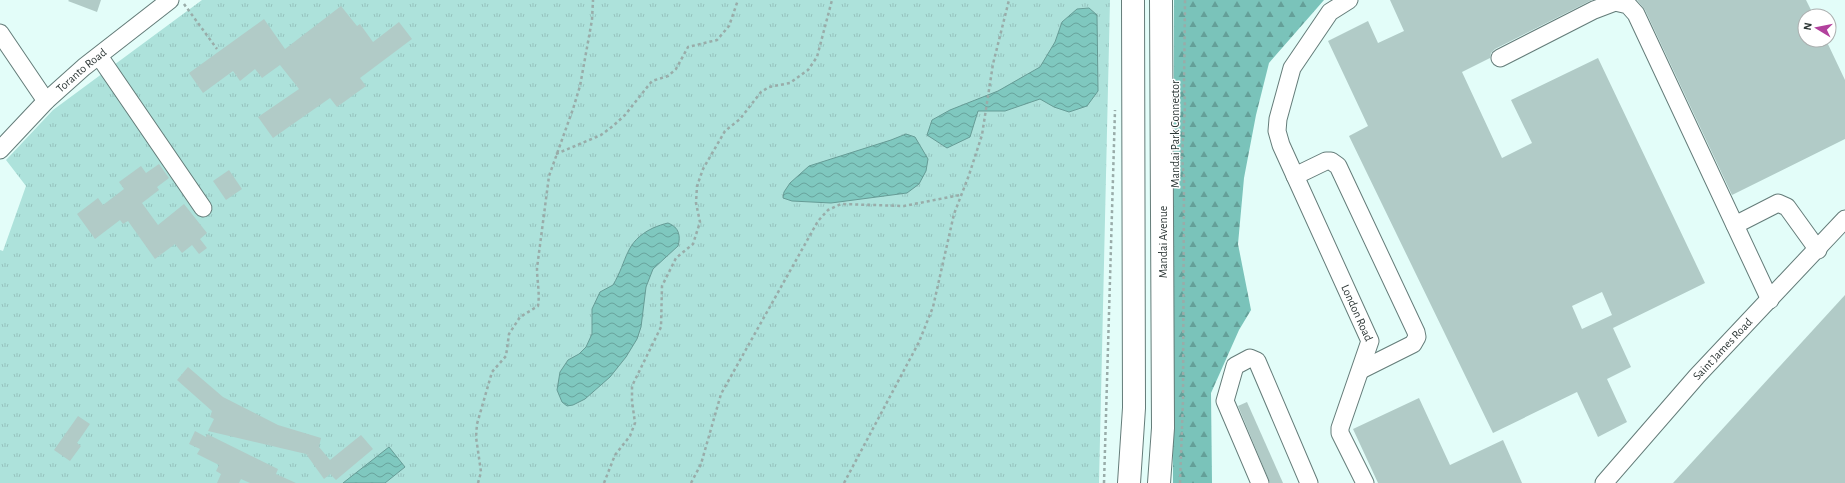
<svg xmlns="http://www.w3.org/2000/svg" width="1845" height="483" viewBox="0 0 1845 483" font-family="'Alegreya Sans',sans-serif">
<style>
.grass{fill:url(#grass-tufts)}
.forest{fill:url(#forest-firs)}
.water{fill:url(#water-waves);stroke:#669c96}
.building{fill:#b1cbc7;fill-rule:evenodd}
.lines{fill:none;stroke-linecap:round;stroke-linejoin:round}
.minor-casing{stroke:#647c79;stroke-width:19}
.major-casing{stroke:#647c79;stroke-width:24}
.path{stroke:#99aca9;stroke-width:2.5;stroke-dasharray:3 3;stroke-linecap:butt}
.minor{stroke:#fff;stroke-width:17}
.major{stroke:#fff;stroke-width:22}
.labels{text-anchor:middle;stroke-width:3;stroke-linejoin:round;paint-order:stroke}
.street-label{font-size:12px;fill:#2d3736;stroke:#fff}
</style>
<defs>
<pattern id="grass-tufts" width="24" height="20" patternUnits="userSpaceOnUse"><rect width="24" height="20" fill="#ade2db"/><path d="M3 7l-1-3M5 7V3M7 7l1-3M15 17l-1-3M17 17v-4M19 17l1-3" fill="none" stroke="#95c2bd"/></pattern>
<pattern id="forest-firs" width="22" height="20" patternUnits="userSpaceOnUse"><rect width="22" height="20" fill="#7ac3ba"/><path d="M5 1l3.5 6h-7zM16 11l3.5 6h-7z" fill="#649f98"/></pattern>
<pattern id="water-waves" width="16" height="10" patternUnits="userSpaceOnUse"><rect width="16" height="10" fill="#7fc8bf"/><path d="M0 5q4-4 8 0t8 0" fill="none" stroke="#68a39c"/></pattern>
</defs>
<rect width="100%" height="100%" fill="#e3fdf9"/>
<polygon class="grass" points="202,0 1110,0 1099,483 0,483 0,250 3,251 26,186 6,160 53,110"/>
<polygon class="forest" points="1174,0 1324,0 1269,63 1256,115 1244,178 1238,244 1251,310 1239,330 1211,393 1212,483 1173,483"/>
<g class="water">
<polygon points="1089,8 1097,15 1098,91 1087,106 1069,112 1054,107 1040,99 1005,111 978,111 970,137 947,148 927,135 932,120 950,110 998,91 1040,67 1055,42 1062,22 1077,9"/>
<polygon points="906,134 915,137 928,159 926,171 919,184 907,193 831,203 792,201 783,198 784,192 790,183 809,166 891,140"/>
<path d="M668,223C679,227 681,236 678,246L653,269L646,287L641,327L637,339L626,357L610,377L585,399L573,405L567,406L562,402L557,390L560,372L568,360L579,354L586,347L592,334V309L600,292L613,285C628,260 624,242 653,228C658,226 663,224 668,223Z"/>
<polygon points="389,447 405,467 385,483 343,483"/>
</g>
<g class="building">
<polygon points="69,0 101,0 97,12 68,1"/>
<path d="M1390,0H1592L1495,49L1491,53L1490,58L1462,72L1502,158L1532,143L1511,100L1598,58L1705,283L1613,328L1631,367L1607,379L1627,422L1598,437L1577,392L1493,433L1349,136L1368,126L1328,41L1368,21L1378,43L1404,31ZM1602,292L1612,315L1582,329L1572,306Z"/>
<polygon points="1637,0 1806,0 1814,16 1805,16 1805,40 1826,40 1845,80 1845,139 1732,195 1645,10"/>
<polygon points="341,6 357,26 360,24 373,42 399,22 412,39 360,78 366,86 337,107 330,98 273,138 258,117 299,89 280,65 262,78 255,69 240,81 233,71 203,93 189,73 264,19 285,49"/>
<polygon points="159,164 169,178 157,187 159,190 142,203 158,225 184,204 207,233 200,239 207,248 199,254 192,245 182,253 175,244 155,259 128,221 123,224 120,220 95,239 77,214 98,198 103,205 124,189 119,182 141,166 146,173"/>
<polygon points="229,170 242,189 226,200 213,181"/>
<polygon points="1845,295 1845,483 1673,483"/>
<polygon points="188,367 223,397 278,425 321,438 319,447 330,460 361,435 373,449 336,480 330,474 324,479 306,454 208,431 214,419 210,417 212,411 177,380"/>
<polygon points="1419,398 1450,465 1503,440 1522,483 1378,483 1353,429"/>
<polygon points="1247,402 1283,483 1270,483 1238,406"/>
<polygon points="78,416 90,424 77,443 81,446 70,461 54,450"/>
<polygon points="195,431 206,437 207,434 278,469 276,474 296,483 250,483 241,479 239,483 217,483 221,474 216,471 219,465 197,454 200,449 189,444"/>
</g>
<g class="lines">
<g class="minor-casing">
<g id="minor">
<path id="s1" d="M1349,0L1330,12L1292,68L1278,119L1277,131L1281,145L1370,341L1340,428V433L1365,483"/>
<polyline points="0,33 46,101"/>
<polyline points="99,56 203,208"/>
<polyline points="1500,58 1594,10 1615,2 1628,5 1636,14 1770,300"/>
<path id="s2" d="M0,150L46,101L84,67L170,0"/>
<polyline points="1295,176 1326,161 1331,161 1338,166 1416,332 1417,337 1413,344 1361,370"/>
<polyline points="1735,225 1778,203 1787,207 1818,250"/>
<polyline points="1260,483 1225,401 1235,366 1250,358 1257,361 1309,483"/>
<path id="s3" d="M1604,483L1697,376L1845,219"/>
</g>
</g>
<g class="major-casing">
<g id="major">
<polyline points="1129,483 1134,408 1133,0"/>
<polyline points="1159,483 1163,428 1161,0"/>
</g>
</g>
<g class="path">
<polyline points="184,4 217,49"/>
<polyline points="556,154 601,135 613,126 625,115 652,81 668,76 676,69 688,47 717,40 729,26 738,0"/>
<path d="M478,483L481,472L476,437L477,424L492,372L506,356L509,334L520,317L538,306C540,293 537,281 537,268L549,176L573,109L580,86L592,20L593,0"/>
<polyline points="604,483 615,455 630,436 635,423 632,401 632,386 661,327 662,286 676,258 693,244 700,222 696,203 697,186 703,169 725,131 740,119 761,92 769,87 790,83 808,70 817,57 832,0"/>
<polyline points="691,483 701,464 721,394 818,221 828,210 841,204 904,206 960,195"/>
<polyline points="844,483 919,342 933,307 954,214 969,175 982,135 993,64 1009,0"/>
<polyline points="1104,483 1115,110"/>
<polyline points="1180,483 1183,400 1184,178 1182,157 1185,105 1184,88 1185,0"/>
</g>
<use href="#minor" class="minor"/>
<use href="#major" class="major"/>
</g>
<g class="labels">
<g class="street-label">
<text dy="4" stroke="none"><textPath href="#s2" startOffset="114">Toranto Road</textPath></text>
<text transform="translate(1175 134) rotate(-90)" y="4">Mandai Park Connector</text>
<text transform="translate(1163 242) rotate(-90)" y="4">Mandai Avenue</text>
<text dy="4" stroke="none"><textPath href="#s1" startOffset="354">London Road</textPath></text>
<text dy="4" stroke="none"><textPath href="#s3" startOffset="179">Saint James Road</textPath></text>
</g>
</g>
<g transform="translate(1817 28) rotate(280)"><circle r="19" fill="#ffffff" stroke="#abafaf"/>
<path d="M0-3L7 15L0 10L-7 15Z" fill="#b2419d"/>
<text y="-6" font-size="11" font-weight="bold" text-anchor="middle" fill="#2d3736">N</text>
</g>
</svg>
